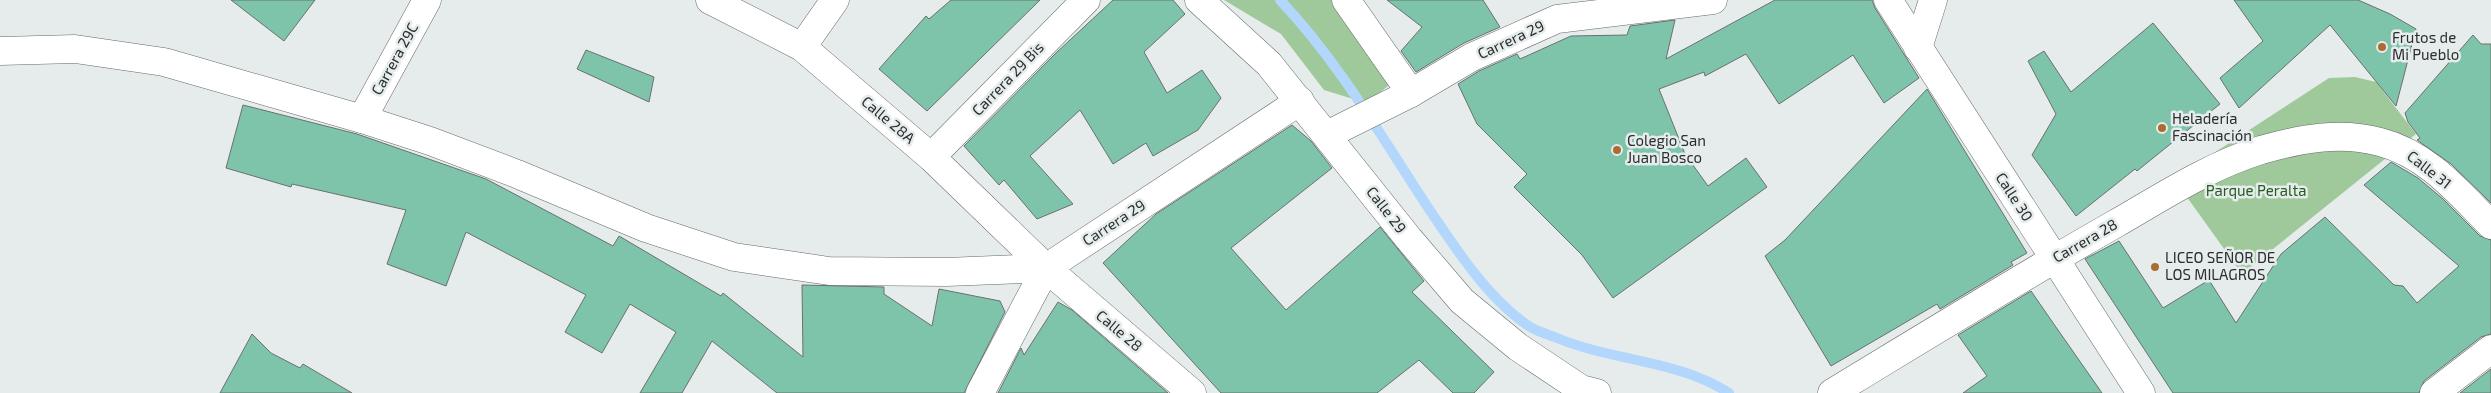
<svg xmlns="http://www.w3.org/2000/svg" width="2491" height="393" viewBox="0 0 2491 393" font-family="'Exo 2',sans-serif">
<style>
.green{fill:#9fc99a}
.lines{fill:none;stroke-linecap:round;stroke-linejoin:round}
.stream{stroke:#b3d7fc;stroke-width:10}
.building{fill:#7ec4aa;stroke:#6b706e}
.minor-casing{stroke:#656a6a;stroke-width:29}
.minor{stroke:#fff;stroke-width:28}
.poi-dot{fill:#aa6c31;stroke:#e6ecec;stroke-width:2}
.labels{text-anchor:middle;stroke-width:5;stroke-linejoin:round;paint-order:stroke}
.poi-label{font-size:15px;fill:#2b2e2e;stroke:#e6ecec;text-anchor:start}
.street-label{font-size:15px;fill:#2b2e2e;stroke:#e6ecec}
.park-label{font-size:15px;fill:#245c1f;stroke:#e6ecec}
</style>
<rect width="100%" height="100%" fill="#e6ecec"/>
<g class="green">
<polygon points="1224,0 1340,0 1379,43 1368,56 1392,83 1366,103 1324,90 1281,34"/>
<polygon points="2355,77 2376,82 2416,134 2242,274 2174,179 2329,78"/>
</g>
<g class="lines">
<path class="stream" d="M1280,0C1339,62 1382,138 1429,209C1456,249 1490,302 1532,328C1540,332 1549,335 1557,338C1612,361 1678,360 1729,393"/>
</g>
<g class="building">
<polygon points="231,0 315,0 284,41"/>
<polygon points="951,0 1040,0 927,111 879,69 926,16 929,19"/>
<polygon points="1113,0 1173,0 1185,14 1144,52 1167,93 1202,70 1221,98 1198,130 1153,156 1146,143 1113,164 1080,110 1030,156 1073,204 1037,219 1004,180 999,185 964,146 1056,53"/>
<polygon points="1387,0 1483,0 1500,27 1464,43 1416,72 1401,51 1422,27"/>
<polygon points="1775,0 1872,0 1875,8 1919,78 1884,103 1853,55 1779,104 1746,54 1705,76 1704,72 1659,89 1685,154 1708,186 1746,158 1767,187 1613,298 1582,255 1514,187 1527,174 1477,124 1458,84 1479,71 1517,54 1520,59 1571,36 1627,35 1630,26 1675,20 1666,59"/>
<polygon points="2234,0 2358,0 2390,14 2416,29 2396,106 2330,25 2239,108 2220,78 2263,41"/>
<polygon points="2153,23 2220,104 2137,171 2135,169 2076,216 2032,155 2056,114 2028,61 2044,51 2071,92"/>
<polygon points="2473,35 2481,44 2491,44 2491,203 2451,164 2417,140 2420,138 2408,122 2405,113"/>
<polygon points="586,50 654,77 649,102 577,69"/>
<polygon points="1927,89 2027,253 2011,262 2013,265 1940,309 1937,304 1831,366 1765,256 1785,240"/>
<polygon points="243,105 357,134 486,179 613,246 619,236 721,296 723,293 803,357 802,285 884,287 884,294 932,326 939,289 1000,301 1005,312 964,393 777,393 712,341 682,393 640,393 676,332 630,304 602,353 565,332 586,295 466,232 446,286 387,264 406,210 292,184 291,187 226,168"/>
<polygon points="1292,125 1311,141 1332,168 1231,248 1286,310 1380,227 1424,281 1412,292 1494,372 1474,393 1453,393 1419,360 1377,393 1221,393 1103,263 1156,214"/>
<polygon points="2391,162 2418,178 2443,199 2480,236 2491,240 2491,334 2481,337 2424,381 2419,393 2173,393 2085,259 2119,241 2163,308 2209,280 2236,323 2281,254 2325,217 2394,285 2403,286 2417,303 2459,266 2364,185"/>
<polygon points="2031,291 2051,320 2102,393 1963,393 1987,376 1958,335"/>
<polygon points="1058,302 1072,310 1168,393 998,393 1021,348 1024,355"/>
<polygon points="252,334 271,353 300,368 303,364 352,393 220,393"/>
<polygon points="2491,369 2491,393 2460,393"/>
</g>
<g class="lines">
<g class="minor-casing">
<g id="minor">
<polyline points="710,0 802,47 931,157 1046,268 1192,393"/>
<polyline points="1199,0 1269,64 1409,239 1462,301 1518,347 1581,389 1597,393"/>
<polyline points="1346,0 1411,93"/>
<polyline points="1888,0 2141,393"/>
<polyline points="802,47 835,0"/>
<polyline points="1918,48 1933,0"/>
<polyline points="0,51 75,49 164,62 362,119 430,141 517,174 646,228 734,257 829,271 946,272 1046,268"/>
<polyline points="362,119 427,0"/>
<polyline points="1327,135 1411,93 1472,57 1557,19 1713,0"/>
<polyline points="931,157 1086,0"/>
<polyline points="980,393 1046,268 1300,101"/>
<path d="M1832,393C1926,336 2020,278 2115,224C2162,197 2209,166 2261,150C2300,139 2340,131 2380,142C2427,154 2458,192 2491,225"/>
<polyline points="2434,393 2491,349"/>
</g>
</g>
<use href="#minor" class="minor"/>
</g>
<g class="poi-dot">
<circle cx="2382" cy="47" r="5"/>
<circle cx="2162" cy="128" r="5"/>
<circle cx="1617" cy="150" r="5"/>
<circle cx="2155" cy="267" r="5"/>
</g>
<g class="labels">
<g class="poi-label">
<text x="2392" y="43">Frutos de<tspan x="2392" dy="17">Mi Pueblo</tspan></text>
<text x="2172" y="124">Heladería<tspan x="2172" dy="17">Fascinación</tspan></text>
<text x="1627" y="146">Colegio San<tspan x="1627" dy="17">Juan Bosco</tspan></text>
<text x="2165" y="263">LICEO SEÑOR DE<tspan x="2165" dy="17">LOS MILAGROS</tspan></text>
</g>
<g class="street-label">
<text transform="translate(1511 40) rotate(-25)" y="5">Carrera 29</text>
<text transform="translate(395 59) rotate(-61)" y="5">Carrera 29C</text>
<text transform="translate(1008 79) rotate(-46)" y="5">Carrera 29 Bis</text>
<text transform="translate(888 120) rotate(40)" y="5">Calle 28A</text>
<text transform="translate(2429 170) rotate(38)" y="5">Calle 31</text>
<text transform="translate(2014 197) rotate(57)" y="5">Calle 30</text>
<text transform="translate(1386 210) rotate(52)" y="5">Calle 29</text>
<text transform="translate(1114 223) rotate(-33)" y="5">Carrera 29</text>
<text transform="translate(2085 241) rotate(-30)" y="5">Carrera 28</text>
<text transform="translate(1119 331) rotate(40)" y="5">Calle 28</text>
</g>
<g class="park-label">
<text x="2256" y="196">Parque Peralta</text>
</g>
</g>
</svg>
